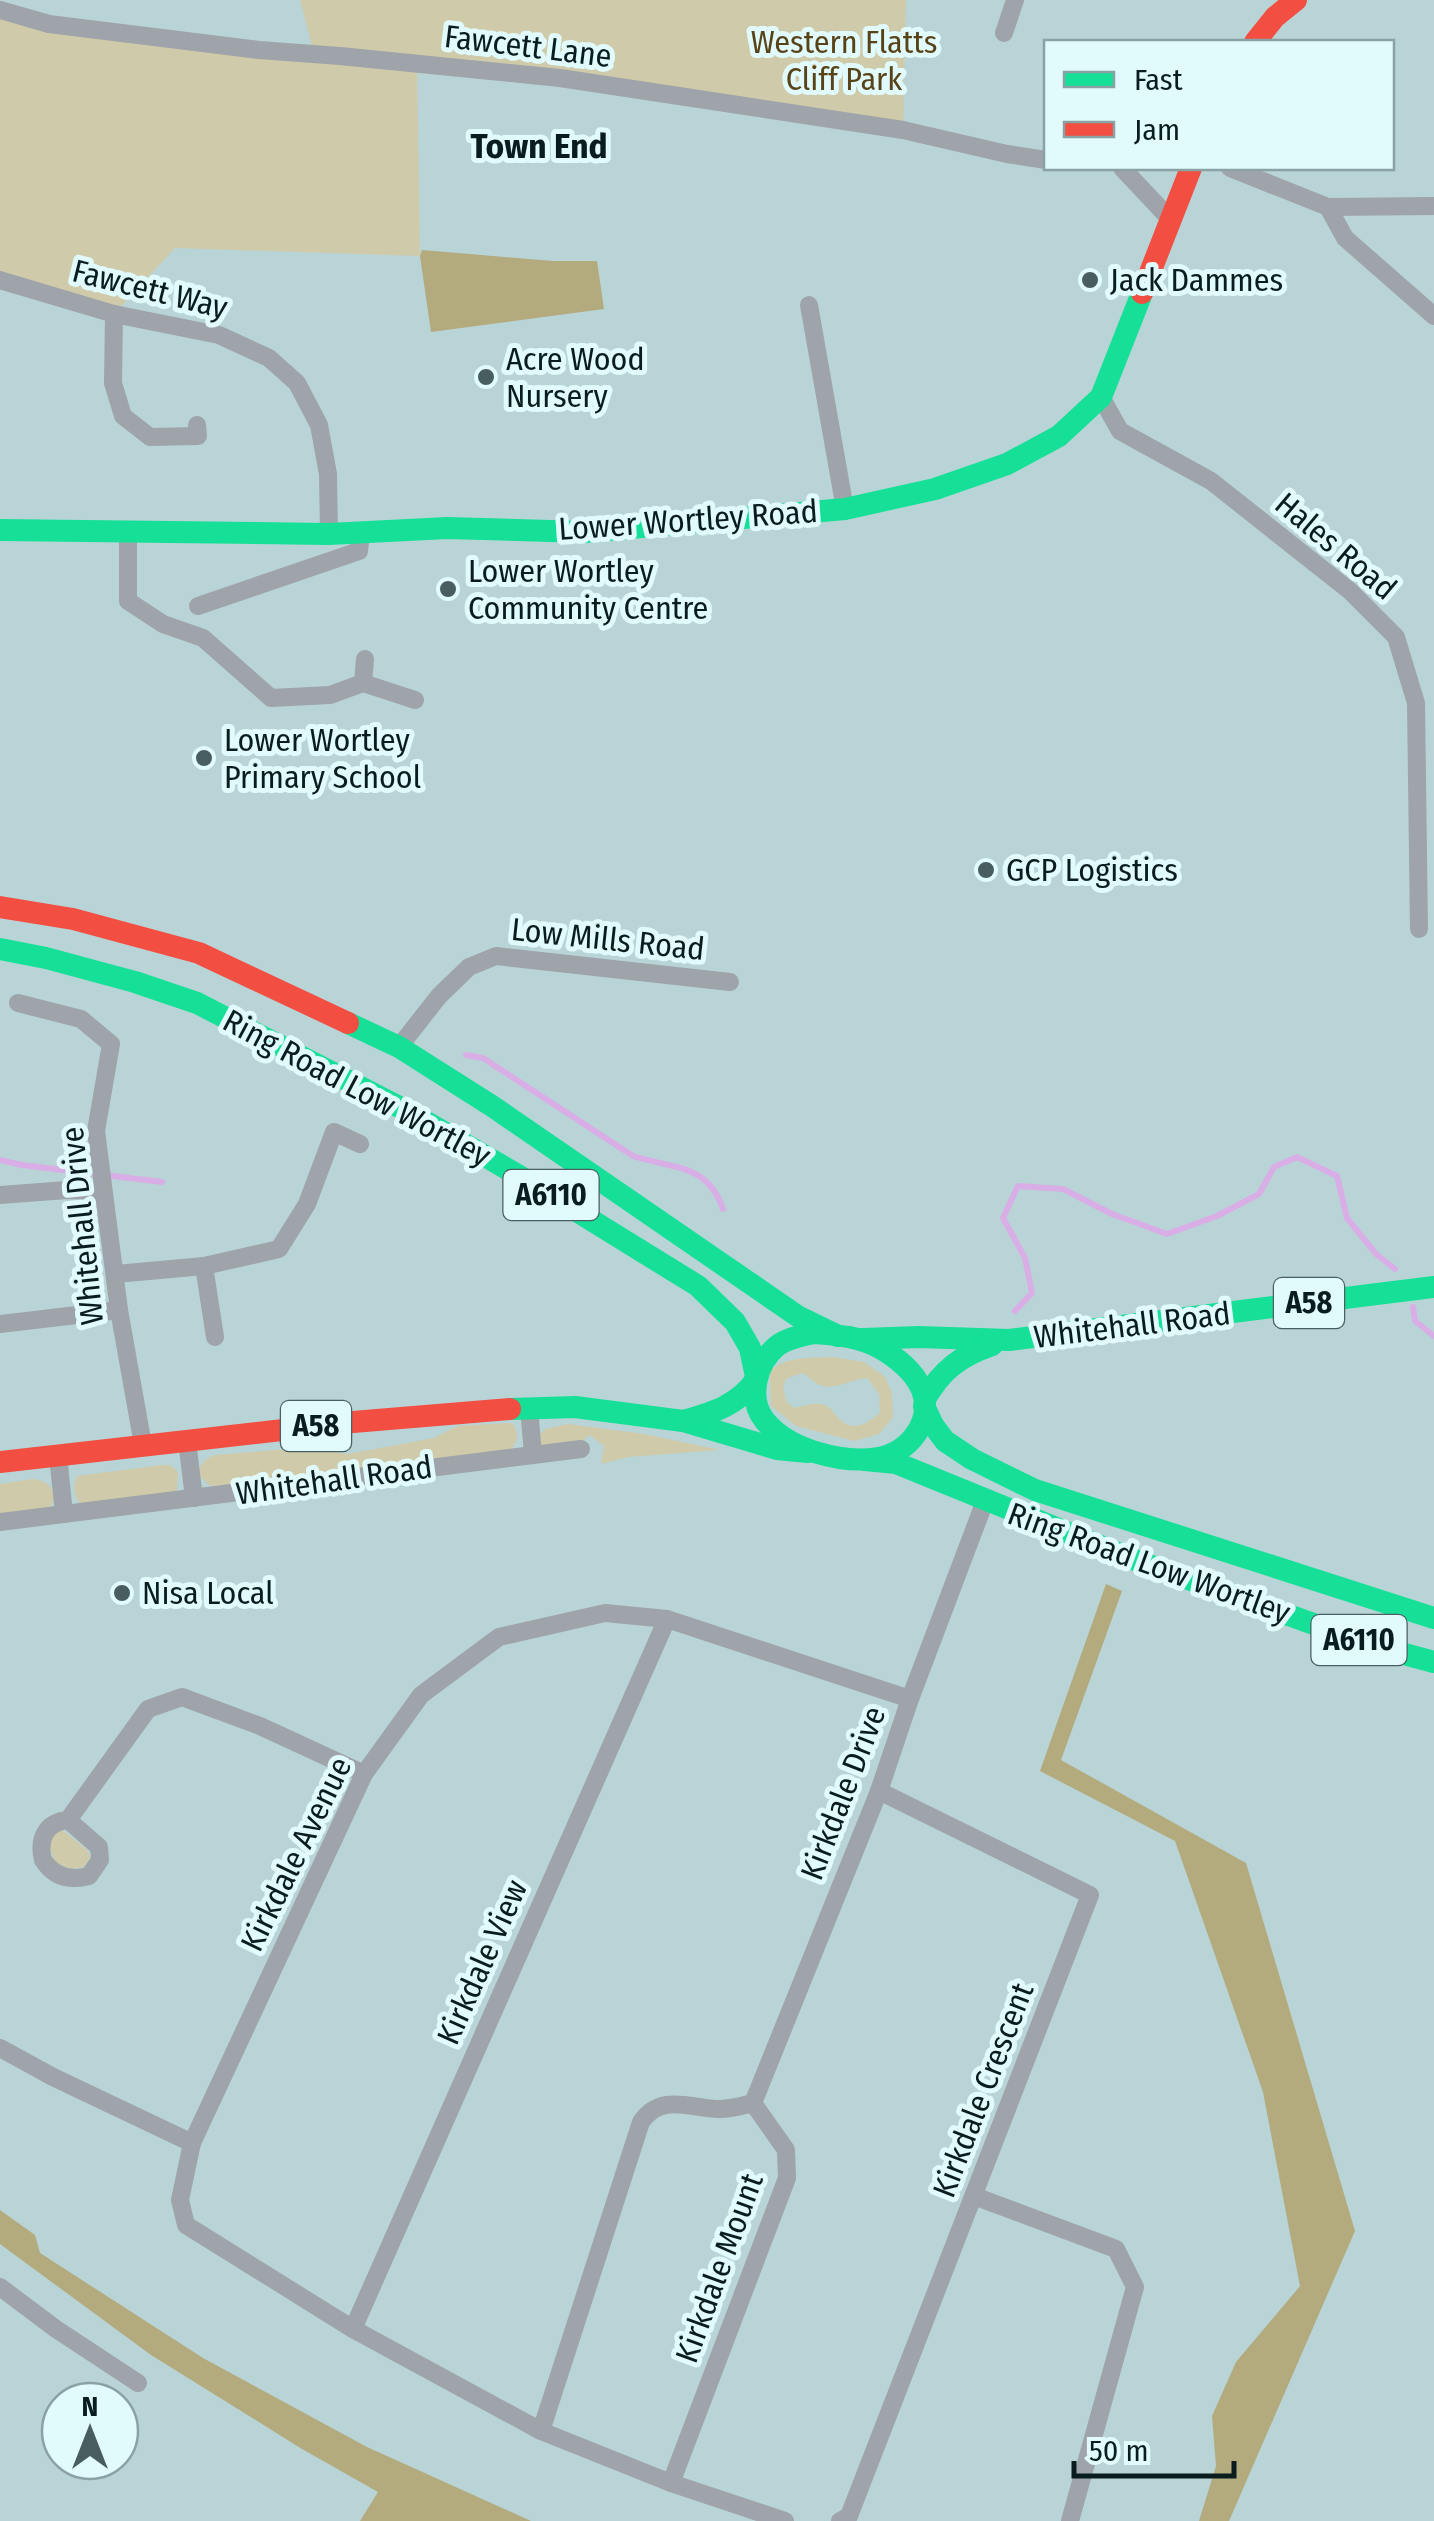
<svg xmlns="http://www.w3.org/2000/svg" width="1434" height="2521" viewBox="0 0 1434 2521" font-family="'Fira Sans Condensed',sans-serif">
<style>
.green{fill:#cfcaa9;fill-rule:evenodd}
.forest{fill:#b3aa7e}
.lines{fill:none;stroke-linecap:round;stroke-linejoin:round}
.stream{stroke:#d9aee6;stroke-width:6}
.street{stroke:#9ea4a9;stroke-width:18}
.fast{stroke:#16e098;stroke-width:22}
.jam{stroke:#f24e42;stroke-width:22}
.poi-dot{fill:#475d5f;stroke:#e1fafc;stroke-width:4}
.labels{text-anchor:middle;stroke-width:10;stroke-linejoin:round;paint-order:stroke}
.shield{fill:#e1fafc;stroke:#4a5f61;stroke-width:2.5}
.shield-label{font-size:30px;font-weight:bold;fill:#091d1f}
.park-label{font-size:32px;fill:#574317;stroke:#e1fafc}
.street-label{font-size:32px;fill:#091d1f;stroke:#e1fafc}
.poi-label{font-size:32px;fill:#091d1f;stroke:#e1fafc;text-anchor:start}
.neighbourhood-label{font-size:35px;font-weight:bold;fill:#091d1f;stroke:#e1fafc}
</style>
<rect width="100%" height="100%" fill="#b9d4d6"/>
<g class="green">
<polygon points="300,0 906,0 903,130 417,64 420,256 175,248 114,314 0,280 0,12 314,53"/>
<path d="M832,1357L864,1362L885,1377L892,1393L893,1417L879,1434L854,1441L796,1426L771,1406L770,1371C786,1356 811,1358 832,1357ZM802,1373C807,1375 811,1380 816,1383C833,1393 850,1379 867,1378L879,1394L880,1413C866,1424 853,1433 838,1418C837,1416 829,1407 827,1406C818,1401 804,1406 795,1408L787,1403L783,1387L786,1379Z"/>
<path d="M512,1423C522,1436 516,1448 503,1454L217,1486L209,1485L198,1474C200,1463 205,1460 214,1455L302,1448L348,1454L434,1438L457,1426Z"/>
<polygon points="568,1424 644,1434 720,1450 628,1457 601,1464 604,1446 590,1435 578,1444 538,1446 540,1434 546,1429"/>
<path d="M162,1465H170L178,1472L177,1490L172,1493L82,1504C73,1499 73,1484 77,1476Z"/>
<path d="M33,1479C50,1481 60,1493 49,1509L0,1517V1484Z"/>
<polygon points="59,1831 64,1831 88,1851 90,1857 84,1867 70,1869 55,1862 50,1848 52,1835"/>
</g>
<g class="forest">
<polygon points="422,250 553,261 597,261 604,309 431,332 420,256"/>
<polygon points="1106,1584 1122,1591 1061,1760 1246,1863 1355,2231 1229,2521 1199,2521 1216,2466 1212,2416 1236,2362 1300,2286 1263,2092 1175,1841 1040,1771"/>
<polygon points="0,2210 35,2235 40,2253 203,2358 367,2447 531,2521 360,2521 378,2492 302,2449 151,2355 0,2244"/>
</g>
<g class="lines">
<g class="stream">
<path d="M466,1055L483,1058L633,1156C673,1169 707,1163 723,1209"/>
<polyline points="0,1160 22,1165 162,1182"/>
<polyline points="1413,1307 1415,1321 1434,1336"/>
<polyline points="1015,1311 1032,1293 1025,1258 1003,1218 1018,1186 1063,1189 1112,1214 1167,1234 1217,1216 1259,1194 1274,1167 1297,1157 1337,1176 1347,1218 1376,1254 1395,1269"/>
</g>
<g class="street">
<polyline points="0,10 49,24 259,50 340,56 560,78 903,130 1007,154 1046,160"/>
<polyline points="1004,33 1015,0"/>
<polyline points="1122,168 1171,220"/>
<polyline points="1230,168 1328,207 1345,238 1434,316"/>
<polyline points="1328,207 1434,206"/>
<polyline points="0,280 114,314 219,335 269,358 297,383 319,425 328,474 329,534"/>
<polyline points="809,305 845,509"/>
<polyline points="114,314 113,383 123,416 150,437 198,436 197,425"/>
<polyline points="1101,397 1120,431 1211,481 1350,591 1396,637 1416,703 1419,929"/>
<polyline points="128,532 128,601 163,624 203,638 271,698 330,695 363,683 415,700"/>
<polyline points="198,606 359,551 361,532"/>
<polyline points="363,683 365,659"/>
<polyline points="18,1003 81,1019 111,1044 96,1131 119,1310 143,1445"/>
<polyline points="399,1047 439,996 469,967 496,956 730,982"/>
<polyline points="0,1195 67,1190 103,1191"/>
<polyline points="204,1266 215,1337"/>
<polyline points="116,1274 204,1266 279,1249 307,1204 334,1132 360,1144"/>
<polyline points="0,1324 119,1310"/>
<polyline points="529,1408 533,1454"/>
<polyline points="187,1441 194,1498"/>
<polyline points="58,1455 64,1514"/>
<polyline points="0,1522 581,1449"/>
<path d="M68,1820L99,1847L100,1860L89,1876C70,1881 54,1877 43,1860C38,1840 45,1822 68,1820L148,1709L182,1697L260,1726L364,1774"/>
<polyline points="0,2048 53,2077 192,2143"/>
<polyline points="753,2103 879,1791 910,1699 985,1501"/>
<polyline points="974,2196 1116,2249 1135,2287 1070,2521"/>
<polyline points="0,2287 56,2329 138,2383"/>
<polyline points="353,2329 667,1619"/>
<path d="M541,2431L641,2122C661,2093 689,2108 719,2109C731,2109 742,2106 753,2103"/>
<polyline points="671,2483 787,2178 786,2150 753,2103"/>
<polyline points="785,2521 671,2483 541,2431 353,2329 186,2225 180,2200 192,2143 364,1774 421,1695 499,1637 605,1613 667,1619 910,1699"/>
<polyline points="840,2521 849,2516 1090,1895 879,1791"/>
</g>
<g class="fast">
<polyline points="0,530 329,534 447,528 585,532 845,509 935,489 1007,464 1059,436 1101,397 1142,293"/>
<polyline points="0,949 46,958 135,982 197,1003 409,1112 528,1181 698,1286 735,1322 750,1348 756,1377"/>
<polyline points="348,1023 399,1047 492,1106 799,1317 838,1336"/>
<path d="M813,1333C837,1335 858,1336 880,1348C896,1357 915,1372 922,1390C934,1422 908,1453 878,1458C842,1464 789,1450 765,1421C747,1399 756,1363 777,1346C787,1338 801,1336 813,1333Z"/>
<polyline points="863,1339 919,1337 1009,1340 1434,1287"/>
<path d="M925,1399C942,1370 960,1356 992,1345"/>
<polyline points="924,1406 933,1425 945,1441 972,1459 1035,1490 1434,1618"/>
<polyline points="510,1409 575,1407 683,1421 777,1449 808,1452"/>
<path d="M683,1421C711,1413 737,1406 755,1381"/>
<polyline points="865,1460 896,1463 1135,1560 1378,1647 1434,1662"/>
</g>
<g class="jam">
<polyline points="1255,42 1275,17 1296,0"/>
<polyline points="1142,293 1191,168"/>
<polyline points="0,907 73,919 199,953 348,1023"/>
<polyline points="0,1462 353,1422 510,1409"/>
</g>
</g>
<g class="poi-dot">
<circle cx="1090" cy="280" r="10"/>
<circle cx="486" cy="377" r="10"/>
<circle cx="448" cy="589" r="10"/>
<circle cx="204" cy="758" r="10"/>
<circle cx="986" cy="870" r="10"/>
<circle cx="122" cy="1593" r="10"/>
</g>
<g class="labels">
<g class="shield">
<rect x="503.5" y="1170" width="95" height="50" rx="8"/>
<rect x="1274" y="1278" width="70" height="50" rx="8"/>
<rect x="281" y="1401" width="70" height="50" rx="8"/>
<rect x="1311.5" y="1615" width="95" height="50" rx="8"/>
</g>
<g class="shield-label">
<text x="551" y="1205">A6110</text>
<text x="1309" y="1313">A58</text>
<text x="316" y="1436">A58</text>
<text x="1359" y="1650">A6110</text>
</g>
<g class="park-label">
<text x="844" y="53">Western Flatts<tspan x="844" dy="37">Cliff Park</tspan></text>
</g>
<g class="street-label">
<text transform="translate(528 46) rotate(7)" y="11">Fawcett Lane</text>
<text transform="translate(150 289) rotate(14)" y="11">Fawcett Way</text>
<text transform="translate(688 520) rotate(-4)" y="11">Lower Wortley Road</text>
<text transform="translate(1336 546) rotate(40)" y="11">Hales Road</text>
<text transform="translate(608 939) rotate(6)" y="11">Low Mills Road</text>
<text transform="translate(357 1088) rotate(28)" y="11">Ring Road Low Wortley</text>
<text transform="translate(82 1226) rotate(-96)" y="11">Whitehall Drive</text>
<text transform="translate(1132 1325) rotate(-7)" y="11">Whitehall Road</text>
<text transform="translate(334 1480) rotate(-8)" y="11">Whitehall Road</text>
<text transform="translate(1149 1563) rotate(20)" y="11">Ring Road Low Wortley</text>
<text transform="translate(843 1793) rotate(-69)" y="11">Kirkdale Drive</text>
<text transform="translate(296 1854) rotate(-64)" y="11">Kirkdale Avenue</text>
<text transform="translate(482 1962) rotate(-66)" y="11">Kirkdale View</text>
<text transform="translate(983 2090) rotate(-69)" y="11">Kirkdale Crescent</text>
<text transform="translate(719 2268) rotate(-70)" y="11">Kirkdale Mount</text>
</g>
<g class="poi-label">
<text x="1110" y="291">Jack Dammes</text>
<text x="506" y="370">Acre Wood<tspan x="506" dy="37">Nursery</tspan></text>
<text x="468" y="582">Lower Wortley<tspan x="468" dy="37">Community Centre</tspan></text>
<text x="224" y="751">Lower Wortley<tspan x="224" dy="37">Primary School</tspan></text>
<text x="1006" y="881">GCP Logistics</text>
<text x="142" y="1604">Nisa Local</text>
</g>
<g class="neighbourhood-label">
<text x="539" y="158">Town End</text>
</g>
</g>
<rect x="1044" y="40" width="350" height="130" fill="#e1fafc" stroke="#8ba2a4" stroke-width="2.5"/>
<rect x="1064" y="72" width="50" height="15" fill="#16e098" stroke="#8ba2a4" stroke-width="2.5"/>
<text x="1134" y="90" font-size="30" fill="#091d1f">Fast</text>
<rect x="1064" y="122" width="50" height="15" fill="#f24e42" stroke="#8ba2a4" stroke-width="2.5"/>
<text x="1134" y="140" font-size="30" fill="#091d1f">Jam</text>
<g transform="translate(90 2431)"><circle r="48" fill="#e1fafc" stroke="#8ba2a4" stroke-width="2.5"/>
<path d="M0-8L18 38L0 25L-18 38Z" fill="#475d5f"/>
<text y="-15" font-size="28" font-weight="bold" text-anchor="middle" fill="#091d1f">N</text>
</g>
<path d="M1074 2461v15h160v-15" fill="none" stroke="#091d1f" stroke-width="5"/>
<text x="1089" y="2461" font-size="30" fill="#091d1f" stroke="#e1fafc" stroke-width="8" paint-order="stroke">50 m</text>
</svg>
